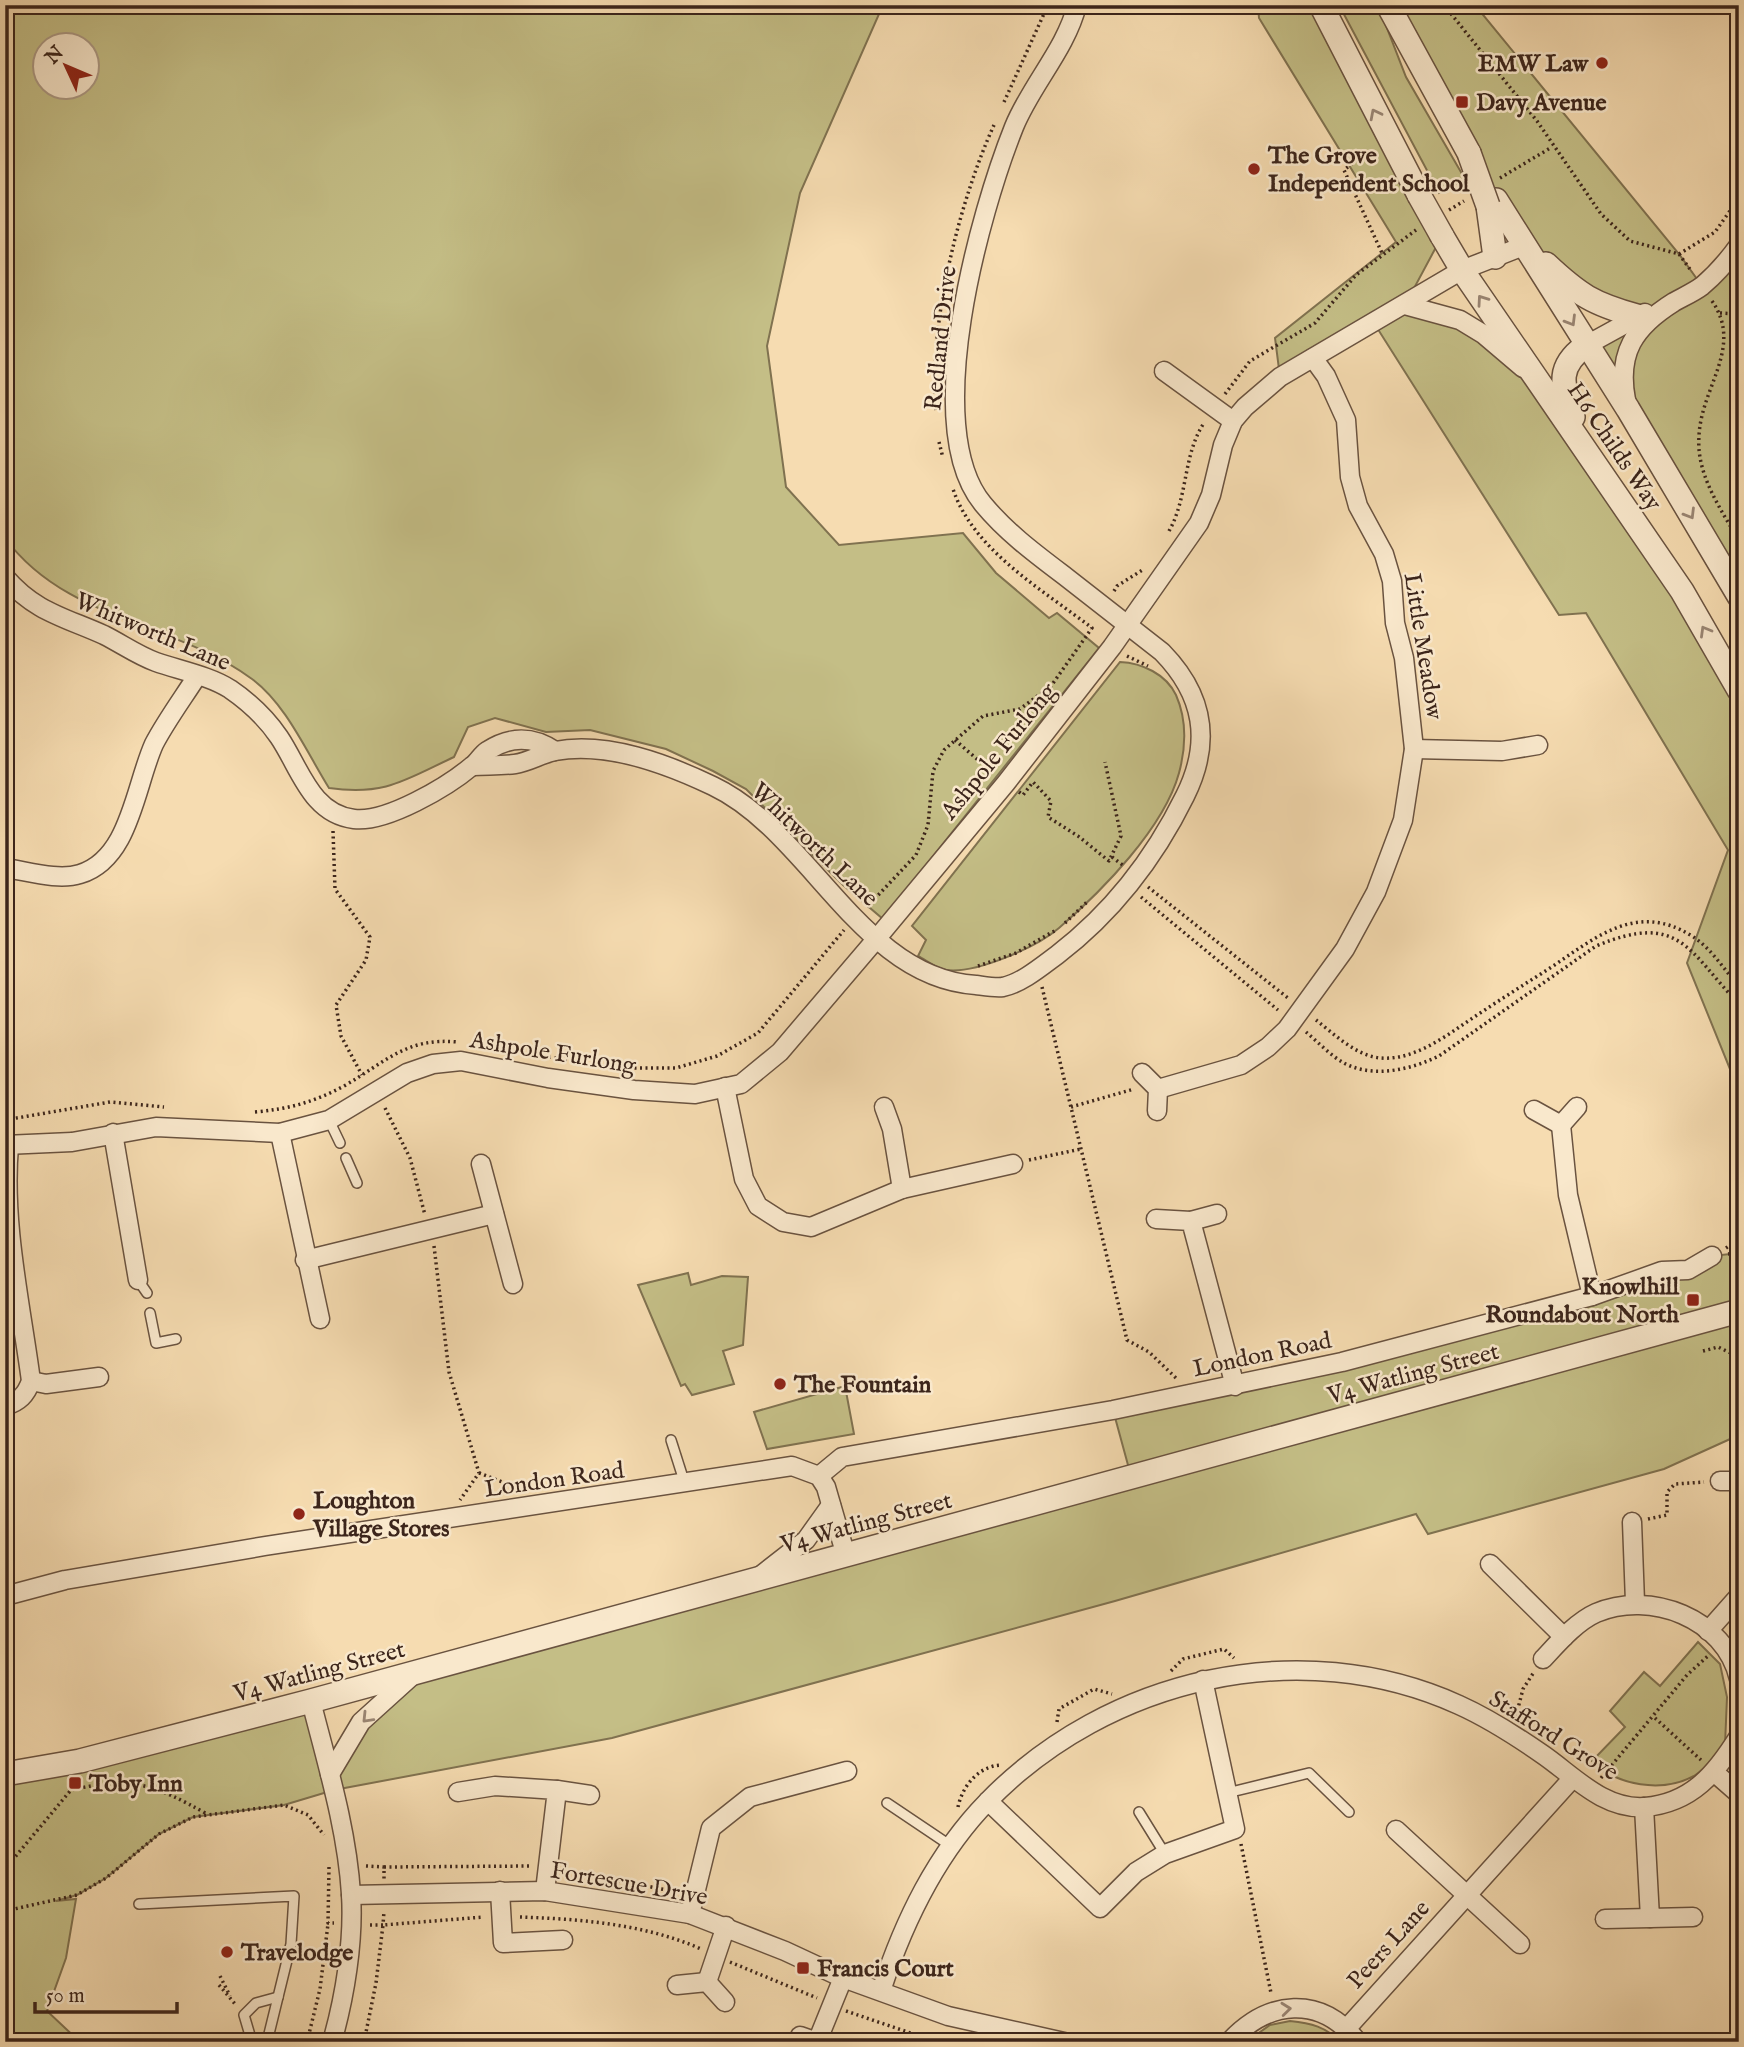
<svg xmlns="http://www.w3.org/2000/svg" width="1744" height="2047" viewBox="0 0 1744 2047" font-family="'IM FELL English',serif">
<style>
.green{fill:#c4be86;stroke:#807250;stroke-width:2;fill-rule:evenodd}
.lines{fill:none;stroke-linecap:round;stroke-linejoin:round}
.service-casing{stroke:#6a5340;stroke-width:12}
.minor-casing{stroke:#6a5340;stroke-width:21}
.tertiary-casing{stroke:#6a5340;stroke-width:26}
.path{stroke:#3c251b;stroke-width:3.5;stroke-dasharray:2 3.5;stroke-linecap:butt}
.service{stroke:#f9e8cc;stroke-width:9}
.minor{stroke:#f9e8cc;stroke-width:18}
.tertiary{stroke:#f9e8cc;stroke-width:23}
.tertiary-bridge-casing{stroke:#6a5340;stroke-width:26;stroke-linecap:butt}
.tertiary-bridge{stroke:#f9e8cc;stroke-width:23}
.oneway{stroke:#9a8674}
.poi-dot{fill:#8f2418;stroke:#f9e8cc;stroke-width:2.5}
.labels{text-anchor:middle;stroke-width:5;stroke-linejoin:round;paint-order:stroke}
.poi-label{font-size:24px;font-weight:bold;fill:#3c251b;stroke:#f9e8cc;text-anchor:start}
.street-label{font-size:24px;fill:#3c251b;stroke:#f9e8cc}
</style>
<rect width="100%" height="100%" fill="#f6dcb1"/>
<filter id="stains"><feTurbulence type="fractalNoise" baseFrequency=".00286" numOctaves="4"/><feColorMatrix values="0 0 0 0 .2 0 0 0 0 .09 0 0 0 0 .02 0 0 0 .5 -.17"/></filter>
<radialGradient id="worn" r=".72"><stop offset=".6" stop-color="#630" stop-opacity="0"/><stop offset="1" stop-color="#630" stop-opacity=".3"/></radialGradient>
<g class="green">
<path d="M5,5H883L800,193L767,346L786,487L839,545L963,533L996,573L1049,618L1057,613L1099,648L883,919L843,885L746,789L713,771L666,749L590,730L546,732L495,718L468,727L454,757C405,780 385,796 329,788C307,753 286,704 252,679C173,621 66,621 5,538ZM46,46H88V88H46Z"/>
<polygon points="1258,5 1322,5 1442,236 1405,305 1460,320 1540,383 1739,690 1739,1143 1730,1069 1687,963 1728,850 1586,613 1559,615 1374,323 1280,377 1275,338 1396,242 1259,18"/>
<polygon points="1339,5 1378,5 1406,77 1465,179 1439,193"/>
<polygon points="1388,5 1475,5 1679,254 1702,286 1739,245 1739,598 1585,346 1636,316 1526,245"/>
<path d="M1120,662C1142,663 1166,674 1176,695C1187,720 1186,747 1179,773C1164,828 1102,891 1059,928C1037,947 976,974 946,970C937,969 926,960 918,956L926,940L912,926Z"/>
<polygon points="1739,1253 1739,1435 1664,1469 1428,1534 1416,1514 1115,1601 612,1738 334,1790 284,1805 193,1817 159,1834 106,1878 77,1895 56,1901 76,1899 66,1958 47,2011 80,2042 5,2042 5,1774 311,1701 330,1772 361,1722 415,1673 1131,1476 1113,1410 1235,1386 1712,1256"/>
<polygon points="688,1273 691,1285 722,1276 748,1277 743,1345 723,1351 734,1384 692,1395 685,1384 681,1386 638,1285"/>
<polygon points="845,1386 854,1434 767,1449 754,1412"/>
<path d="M1698,1642L1720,1664L1727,1697L1725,1745C1716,1754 1706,1769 1694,1776C1662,1793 1617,1786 1592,1761L1625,1727L1610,1711L1644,1672L1660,1686Z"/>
<path d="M1290,2021C1311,2023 1326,2027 1341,2042H1246L1270,2025Z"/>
</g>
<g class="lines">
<g class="service-casing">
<g id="service">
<polyline points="329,1120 340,1143"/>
<polyline points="346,1158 357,1183"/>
<polyline points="138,1280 147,1293"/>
<polyline points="150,1313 156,1343 176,1339"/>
<polyline points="671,1440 685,1484"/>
<polyline points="1227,1793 1309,1773 1349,1812"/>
<polyline points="887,1803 951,1846"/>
<polyline points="1139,1812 1165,1854"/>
<polyline points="139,1904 294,1896 291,1944 267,2042"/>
<polyline points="252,2042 244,2015 256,2003 278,1997"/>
</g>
</g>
<g class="minor-casing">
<g id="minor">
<polyline points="1405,305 1460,320 1483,334 1523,368"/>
<polyline points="1585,346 1645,313"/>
<polyline points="1164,371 1233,421"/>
<path d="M1626,400C1617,353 1634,327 1674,302C1683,297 1694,292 1702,286C1715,275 1729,259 1739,245"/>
<path d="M5,577C35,612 64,617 104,635C122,644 137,655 156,662C179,670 210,676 230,689C249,702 266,718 279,737C300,768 311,814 354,819C386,823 447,787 472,766C478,762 481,755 487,751C510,736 533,736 555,751"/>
<polyline points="1414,749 1502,751 1538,745"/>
<path d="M473,766C486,765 501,766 515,764C529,762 541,754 555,751C607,741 667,764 713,786C810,832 861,978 976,985C984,986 995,988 1003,987C1022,983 1042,966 1057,955C1113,912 1154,859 1185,796C1212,742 1204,695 1162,652C1130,627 1098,602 1066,577C1037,555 1007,533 983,504C919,427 980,212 1014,127C1031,85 1066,49 1077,5"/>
<path d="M5,868C27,871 58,881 80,874C130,859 135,786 154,744C166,721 183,698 197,676"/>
<polyline points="1142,1073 1158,1089 1157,1111"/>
<polyline points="725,1087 744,1179 758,1206 783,1222 811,1227 902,1189 1013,1164"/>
<polyline points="1158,1089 1241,1065 1268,1047 1287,1029 1345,949 1376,892 1403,820 1414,749 1404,658 1395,623 1392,581 1384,554 1358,506 1350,477 1346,420 1326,376 1313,358"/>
<polyline points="884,1107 892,1129 902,1189"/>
<polyline points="1534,1110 1561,1125"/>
<polyline points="1561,1125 1568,1195 1592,1296"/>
<polyline points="1561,1125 1577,1107"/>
<polyline points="113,1133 138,1280"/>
<polyline points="280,1133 320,1319"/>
<polyline points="5,1145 72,1142 156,1127 280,1133 329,1120 407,1073 433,1064 461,1061 548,1078 634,1090 695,1094 741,1084 780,1052 878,937 1006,783 1112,647 1199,523 1211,495 1223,445 1233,421 1245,407 1280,377 1462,270 1526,245"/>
<polyline points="481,1164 513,1284"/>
<polyline points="1156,1219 1191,1221 1235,1386"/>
<polyline points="1191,1221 1217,1214"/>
<polyline points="305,1260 494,1214"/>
<polyline points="31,1381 46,1384 99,1377"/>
<path d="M5,1406C19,1402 26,1395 31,1381C21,1305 2,1223 9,1146"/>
<polyline points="819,1476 842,1457 1113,1410 1342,1362 1592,1296 1662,1271 1688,1270 1712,1256"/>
<polyline points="1720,1481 1739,1481"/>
<polyline points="1632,1522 1635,1602"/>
<polyline points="1490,1564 1564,1637"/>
<polyline points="760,1576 806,1540 831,1505"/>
<polyline points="5,1596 65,1580 265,1546 792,1466 819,1476 826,1487 846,1556"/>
<polyline points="1708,1631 1739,1596"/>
<path d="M1543,1659C1558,1643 1576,1622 1596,1613C1650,1590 1725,1618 1739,1679"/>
<path d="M311,1701C327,1764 347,1829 351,1894C354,1941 345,1996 332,2042"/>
<polyline points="1715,1773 1739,1794"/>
<polyline points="330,1774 361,1722 413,1675"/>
<polyline points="557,1790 590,1795"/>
<polyline points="458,1792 495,1786 557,1790 545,1891"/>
<polyline points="988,1801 1100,1908 1136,1872 1165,1854 1235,1829 1203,1680"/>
<polyline points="1644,1807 1650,1918 1693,1917"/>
<polyline points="1396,1830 1520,1944"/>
<polyline points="500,1891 503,1943 563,1940"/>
<polyline points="351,1895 545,1891 690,1914 785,1951 843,1978 948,2016 1064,2042"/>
<polyline points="690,1914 711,1828 750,1797 847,1771"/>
<polyline points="1605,1919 1650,1918"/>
<polyline points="707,1982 726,1926"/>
<polyline points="677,1985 707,1982 725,2002"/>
<path d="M881,1991C904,1921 936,1854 988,1801C1108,1678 1300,1633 1459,1705C1488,1718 1516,1736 1542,1754C1573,1775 1603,1810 1645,1807C1692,1803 1716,1773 1739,1736"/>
<polyline points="1347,2028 1571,1780"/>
<polyline points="800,2036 817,2042 843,1978"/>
<path d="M1229,2042C1268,2000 1320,1994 1358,2042"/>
</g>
</g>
<g class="tertiary-casing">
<g id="tertiary">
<polyline points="1321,5 1419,195"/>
<polyline points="1388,5 1469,153"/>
<polyline points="1496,200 1628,409 1739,596"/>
<polyline points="1488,206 1495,257"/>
<polyline points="1442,236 1462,270 1682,591 1739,690"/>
<path d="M1546,264C1579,295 1593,304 1637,316"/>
<path d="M1573,417C1563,386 1555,368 1585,346"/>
<polyline points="5,1774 80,1761 311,1701 1739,1311"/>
</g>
</g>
<g class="path">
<polyline points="1444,5 1537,121 1601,214 1630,241 1679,254 1692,272"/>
<polyline points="1004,102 1048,5"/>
<polyline points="1365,153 1344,170 1382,253"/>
<polyline points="1500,178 1552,147"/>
<polyline points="1449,210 1464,201"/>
<polyline points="1679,254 1715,232 1739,198"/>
<path d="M1712,301C1744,347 1701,387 1699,436C1696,475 1721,509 1739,541"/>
<polyline points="1720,313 1739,314"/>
<polyline points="1225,394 1250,361 1315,323 1356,275 1416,230"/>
<path d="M936,410C928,326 959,202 994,125"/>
<polyline points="939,442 943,458"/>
<path d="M1169,531C1188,498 1183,454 1204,423"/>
<polyline points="1114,591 1117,586 1144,569"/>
<polyline points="1127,656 1148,666"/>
<polyline points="955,740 993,773"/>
<polyline points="1019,792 1023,795 1033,782 1051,801 1048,817 1078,836 1109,861 1121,836 1105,762"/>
<polyline points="333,831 335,889 370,937 366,960 336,1005 341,1036 362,1075"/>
<polyline points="1112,857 1124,866"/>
<polyline points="1148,887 1288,998"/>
<polyline points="1141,897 1278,1010"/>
<path d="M867,907L916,855L928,825L933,771L944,750L983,716L1020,709L1051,686L1092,628C1043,590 973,550 953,489"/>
<polyline points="1065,923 1087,902"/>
<polyline points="978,966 1016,953 1056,930"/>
<polyline points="1042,987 1127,1340 1149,1352 1176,1378"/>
<path d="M1316,1020C1333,1033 1352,1052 1374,1057C1404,1063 1433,1045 1458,1028C1487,1008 1517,989 1547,970C1593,940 1635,900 1692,936C1711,948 1724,969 1739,987"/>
<path d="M1306,1032C1318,1042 1331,1056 1344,1063C1374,1079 1412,1069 1439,1056L1596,946C1680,911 1688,951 1739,1004"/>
<polyline points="511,1050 576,1062"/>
<polyline points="618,1068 676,1068 717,1056 758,1033 844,930"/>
<polyline points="1071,1107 1134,1089"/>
<polyline points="385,1108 410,1158 425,1215"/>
<path d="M255,1112C289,1109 314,1102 344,1086C386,1062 406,1037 458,1042"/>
<polyline points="5,1120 110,1102 164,1107"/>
<polyline points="1029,1160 1081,1149"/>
<polyline points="434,1246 449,1372 479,1473 460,1500"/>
<polyline points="1726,1248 1739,1239"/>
<polyline points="1728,1254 1739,1253"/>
<polyline points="1703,1351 1718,1347 1739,1357"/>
<polyline points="479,1473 515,1487 517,1491"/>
<polyline points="1648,1519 1667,1515 1667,1492 1675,1484 1704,1482"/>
<polyline points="1171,1671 1183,1659 1224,1649 1234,1658"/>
<polyline points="1516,1716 1523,1689 1534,1672"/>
<polyline points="1655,1718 1701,1760"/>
<polyline points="1057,1722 1059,1709 1094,1689 1112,1694"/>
<polyline points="1601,1778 1687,1675 1709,1655"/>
<path d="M958,1807C962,1787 978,1766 1001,1765"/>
<polyline points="1241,1844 1271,1993"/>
<polyline points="366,1866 384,1867 384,1879"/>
<polyline points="329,1867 328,1923 334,1923"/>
<polyline points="384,1867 532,1866"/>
<path d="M5,1869L71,1790C133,1776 153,1784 207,1814"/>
<polyline points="564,1870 677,1892"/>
<polyline points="5,1911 77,1895 106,1878 159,1834 193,1817 284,1805 308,1815 324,1835"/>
<path d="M520,1917C580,1919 645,1924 701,1949"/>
<polyline points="370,1925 383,1925 384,1911"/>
<polyline points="730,1962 817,1998"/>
<polyline points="220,1976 230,1996"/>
<polyline points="219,1985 236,2005"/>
<polyline points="846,2011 937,2042"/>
<polyline points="1078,2035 1112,2042"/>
<polyline points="307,2042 320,1989 328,1924"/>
<polyline points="364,2042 376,1983 383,1925 484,1917"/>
</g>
<use href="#service" class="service"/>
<use href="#minor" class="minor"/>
<use href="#tertiary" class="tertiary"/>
<g class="tertiary-bridge-casing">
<g id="tertiary-bridge">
<polyline points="1469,153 1488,206"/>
<polyline points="1419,195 1442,236"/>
</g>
</g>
<use href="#tertiary-bridge" class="tertiary-bridge"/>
</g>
<defs><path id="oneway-chevron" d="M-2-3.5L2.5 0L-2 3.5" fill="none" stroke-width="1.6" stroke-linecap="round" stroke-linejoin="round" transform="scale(1.75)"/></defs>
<g class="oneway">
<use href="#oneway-chevron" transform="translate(1375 114) rotate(-117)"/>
<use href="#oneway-chevron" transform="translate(1482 300) rotate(-125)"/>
<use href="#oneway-chevron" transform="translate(1571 321) rotate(59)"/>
<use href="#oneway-chevron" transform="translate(1690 514) rotate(59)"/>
<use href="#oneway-chevron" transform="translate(1705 631) rotate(-120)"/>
<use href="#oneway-chevron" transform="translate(367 1718) rotate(134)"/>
<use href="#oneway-chevron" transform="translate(1286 2009) rotate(-6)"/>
</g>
<g class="poi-dot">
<circle cx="1602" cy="63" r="7"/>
<rect x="1455" y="95" width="14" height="14" rx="3.5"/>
<circle cx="1254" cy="169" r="7"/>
<rect x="1686" y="1293" width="14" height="14" rx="3.5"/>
<circle cx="780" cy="1384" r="7"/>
<circle cx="299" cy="1514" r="7"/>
<rect x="68" y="1776" width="14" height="14" rx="3.5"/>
<circle cx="227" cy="1952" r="7"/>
<rect x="796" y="1961" width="14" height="14" rx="3.5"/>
</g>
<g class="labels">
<g class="poi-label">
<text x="1588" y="71" text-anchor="end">EMW Law</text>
<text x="1476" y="110">Davy Avenue</text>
<text x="1268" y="163">The Grove<tspan x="1268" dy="28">Independent School</tspan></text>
<text x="1679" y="1294" text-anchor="end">Knowlhill<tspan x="1679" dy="28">Roundabout North</tspan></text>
<text x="794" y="1392">The Fountain</text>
<text x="313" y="1508">Loughton<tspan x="313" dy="28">Village Stores</tspan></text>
<text x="89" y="1791">Toby Inn</text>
<text x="241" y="1960">Travelodge</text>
<text x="817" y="1976">Francis Court</text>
</g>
<g class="street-label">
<text transform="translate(940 338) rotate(-84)" y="8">Redland Drive</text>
<text transform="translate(1615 446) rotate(56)" y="8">H6 Childs Way</text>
<text transform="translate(153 631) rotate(23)" y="8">Whitworth Lane</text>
<text transform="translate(1424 646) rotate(81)" y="8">Little Meadow</text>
<text transform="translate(998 751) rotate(-51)" y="8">Ashpole Furlong</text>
<text transform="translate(815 844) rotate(44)" y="8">Whitworth Lane</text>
<text transform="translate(553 1052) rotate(9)" y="8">Ashpole Furlong</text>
<text transform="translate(1262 1354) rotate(-12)" y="8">London Road</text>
<text transform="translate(1413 1373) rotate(-15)" y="8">V4 Watling Street</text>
<text transform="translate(554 1479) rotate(-8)" y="8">London Road</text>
<text transform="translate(866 1522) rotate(-15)" y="8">V4 Watling Street</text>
<text transform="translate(319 1671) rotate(-15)" y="8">V4 Watling Street</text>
<text transform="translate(1554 1735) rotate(32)" y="8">Stafford Grove</text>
<text transform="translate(629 1883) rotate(10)" y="8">Fortescue Drive</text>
<text transform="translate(1388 1944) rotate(-48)" y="8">Peers Lane</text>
</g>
</g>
<rect width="1744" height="2047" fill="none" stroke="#f6dcb1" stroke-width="28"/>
<rect x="7" y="7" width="1730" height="2033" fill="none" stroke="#3c251b" stroke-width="3.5"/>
<rect x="14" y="14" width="1716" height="2019" fill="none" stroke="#3c251b" stroke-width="2"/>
<g transform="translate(66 66) rotate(314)"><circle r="33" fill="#f9e8cc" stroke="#ad9a85" stroke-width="2"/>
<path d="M0-5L12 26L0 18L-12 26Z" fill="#8f2418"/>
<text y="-10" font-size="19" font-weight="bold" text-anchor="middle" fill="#3c251b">N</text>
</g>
<path d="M35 2002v10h142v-10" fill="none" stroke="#3c251b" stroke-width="3.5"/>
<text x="46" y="2002" font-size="21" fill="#3c251b" stroke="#f9e8cc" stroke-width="5" paint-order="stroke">50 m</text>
<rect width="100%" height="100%" filter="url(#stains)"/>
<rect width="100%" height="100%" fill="url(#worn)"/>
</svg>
